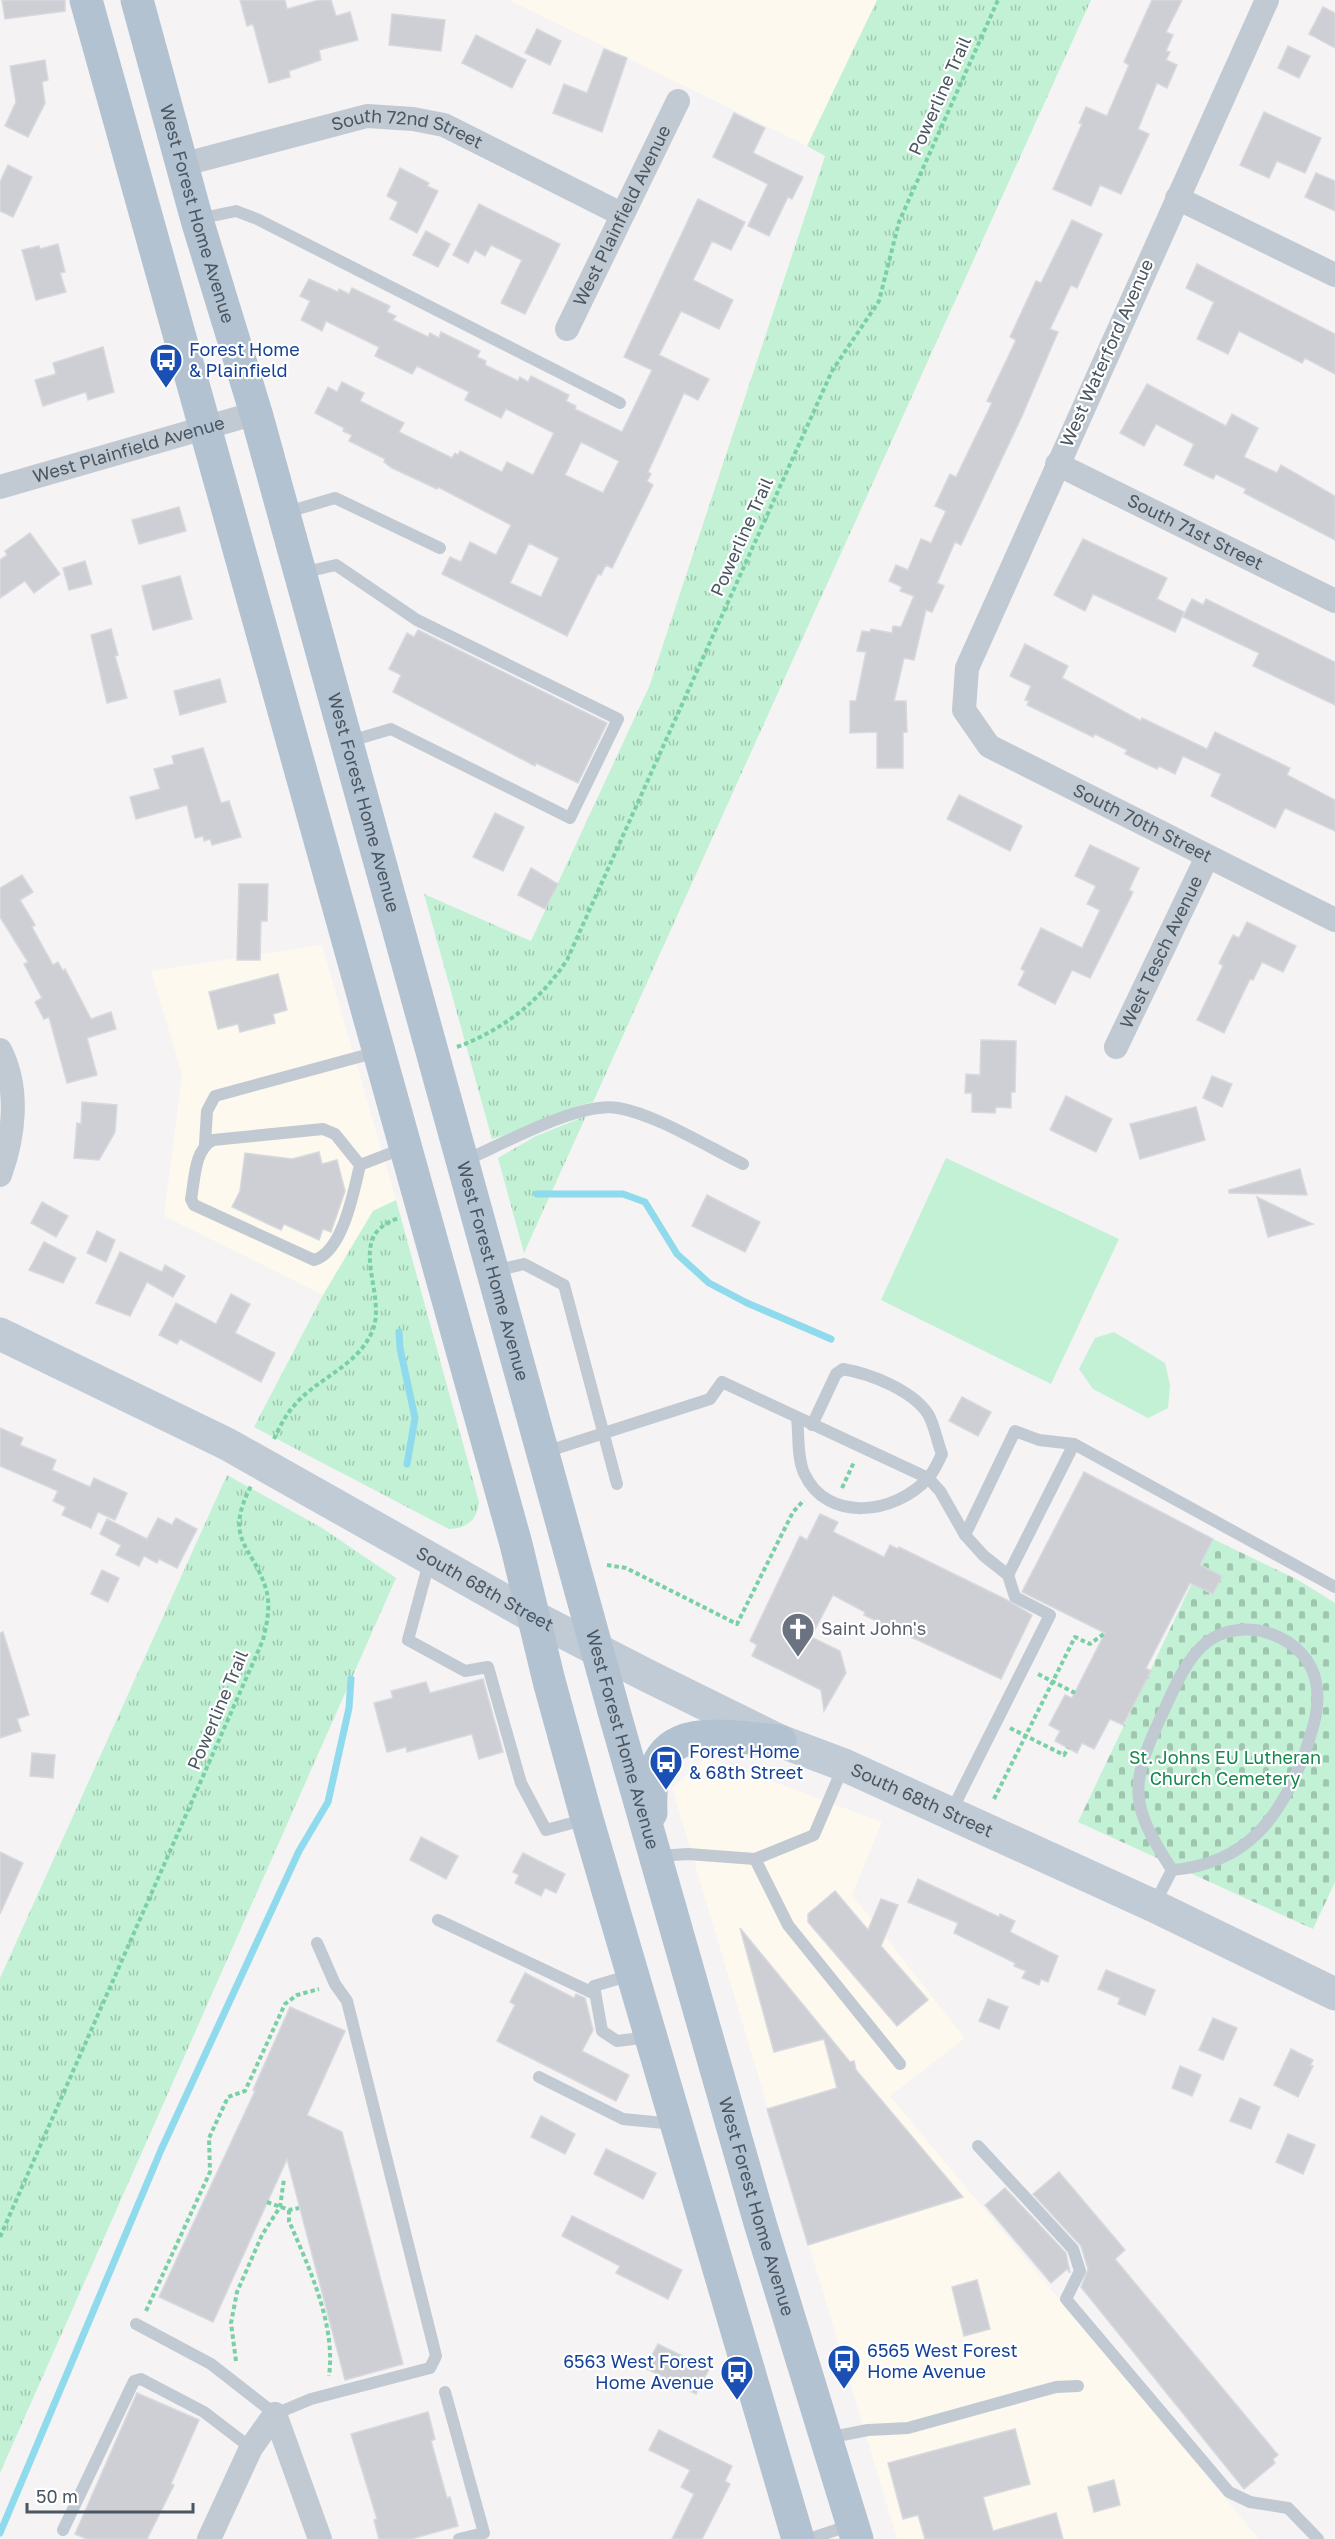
<svg xmlns="http://www.w3.org/2000/svg" width="1335" height="2539" viewBox="0 0 1335 2539" font-family="'Golos Text',sans-serif">
<style>
.commercial{fill:#fdf9ef}
.grass{fill:url(#grass-tufts)}
.cemetery{fill:url(#cemetery-stones)}
.park{fill:#c3f1d5}
.lines{fill:none;stroke-linecap:round;stroke-linejoin:round}
.stream{stroke:#90daee;stroke-width:7}
.building{fill:#cdcfd5;stroke:#d7d9de;stroke-width:1.5;fill-rule:evenodd}
.path{stroke:#7ad0a6;stroke-width:4;stroke-dasharray:4.5 3;stroke-linecap:butt}
.lane{stroke:#c1cad2;stroke-width:12}
.street{stroke:#c1cad2;stroke-width:24}
.secondary{stroke:#c1cbd6;stroke-width:33}
.primary{stroke:#b3c2d1;stroke-width:33}
.labels{text-anchor:middle;stroke-width:4.5;stroke-linejoin:round;paint-order:stroke}
.street-label{font-size:18px;fill:#4a5661;stroke:#fff}
.transit-label{font-size:18px;fill:#164399;stroke:#fff;text-anchor:start}
.worship-label{font-size:18px;fill:#5b616d;stroke:#fff;text-anchor:start}
.park-label{font-size:18px;fill:#17864f;stroke:#fff}
</style>
<defs>
<pattern id="grass-tufts" width="24" height="20" patternUnits="userSpaceOnUse" patternTransform="scale(1.5)"><rect width="24" height="20" fill="#c3f1d5"/><path d="M3 7l-1-3M5 7V3M7 7l1-3M15 17l-1-3M17 17v-4M19 17l1-3" fill="none" stroke="#a0c6b0"/></pattern>
<pattern id="cemetery-stones" width="16" height="16" patternUnits="userSpaceOnUse" patternTransform="scale(1.5)"><rect width="16" height="16" fill="#c3f1d5"/><path d="M2 7V4a2 2 0 0 1 4 0v3zM10 15v-3a2 2 0 0 1 4 0v3z" fill="#a0c6b0"/></pattern>
</defs>
<rect width="100%" height="100%" fill="#f5f3f3"/>
<g class="commercial">
<polygon points="509,0 877,0 807,146"/>
<polygon points="322,945 396,1200 373,1211 323,1295 164,1216 182,1074 151,971"/>
<polygon points="707,1757 882,1822 852,1895 965,2038 890,2096 1259,2539 897,2539 672,1788"/>
</g>
<g class="grass">
<path d="M877,0H1091L593,1102C557,1110 527,1129 492,1139L424,894L531,941L649,687L825,156L807,146Z"/>
<polygon points="586,1116 524,1253 498,1158 536,1136"/>
<path d="M396,1200L479,1502C477,1520 468,1528 449,1529L254,1427L323,1295L373,1211Z"/>
<polygon points="227,1475 322,1528 396,1578 0,2473 0,1978"/>
</g>
<polygon class="cemetery" points="1213,1539 1298,1580 1335,1603 1335,1882 1313,1929 1078,1822"/>
<g class="park">
<polygon points="946,1158 1119,1239 1051,1384 881,1300"/>
<polygon points="1114,1332 1165,1363 1170,1385 1168,1408 1148,1418 1093,1389 1079,1369 1095,1338"/>
</g>
<g class="lines">
<g class="stream">
<polyline points="537,1194 623,1194 645,1202 677,1254 709,1283 747,1303 831,1339"/>
<polyline points="399,1332 400,1348 415,1418 407,1464"/>
<polyline points="0,2533 161,2150 299,1851 328,1802 349,1708 351,1679"/>
</g>
</g>
<g class="building">
<polygon points="2,0 65,0 65,11 5,19"/>
<polygon points="240,0 285,0 287,9 319,0 331,0 336,16 350,12 358,40 319,50 321,60 289,71 290,77 269,83 253,24 247,26"/>
<polygon points="1152,0 1182,0 1166,32 1173,35 1166,51 1170,52 1166,60 1177,65 1167,88 1157,83 1138,129 1149,134 1121,194 1100,185 1091,206 1053,189 1082,124 1079,123 1086,107 1107,116 1129,65 1124,62"/>
<polygon points="1323,7 1335,13 1335,48 1309,34"/>
<polygon points="392,14 445,20 441,51 389,45"/>
<polygon points="537,29 561,41 550,65 525,53"/>
<polygon points="476,35 526,60 512,88 462,63"/>
<polygon points="1288,46 1310,56 1299,78 1278,68"/>
<polygon points="604,49 627,58 602,132 553,113 564,84 587,93"/>
<polygon points="45,60 48,80 42,82 45,103 28,137 5,126 16,102 10,66"/>
<polygon points="1264,112 1321,138 1305,173 1277,161 1269,178 1240,165"/>
<polygon points="734,113 765,128 753,153 803,177 792,199 788,197 769,236 748,226 768,184 713,157"/>
<polygon points="8,165 32,177 13,217 0,211 0,182"/>
<polygon points="400,168 429,183 427,186 438,191 417,233 390,219 398,202 387,196"/>
<polygon points="1316,173 1335,181 1335,211 1305,197"/>
<path d="M698,199L745,222L731,250L712,241L693,280L733,300L719,329L681,311L659,355L709,379L698,400L684,393L648,472L651,474L647,481L653,485L612,568L606,565L601,575L598,574L567,636L442,574L450,557L461,562L470,542L496,555L511,525L438,487L437,489L392,468L384,462L385,459L349,441L352,435L343,431L344,428L315,413L328,387L337,392L342,382L364,393L360,401L404,423L399,432L452,458L455,453L458,455L460,451L502,472L507,462L533,475L554,433L506,409L501,418L465,400L469,392L417,366L412,374L375,356L379,347L326,321L322,331L301,320L310,301L300,296L309,279L338,292L339,289L349,294L352,288L390,306L387,312L396,316L393,320L428,337L430,333L439,338L441,332L480,351L477,357L486,361L485,365L518,381L520,377L528,382L531,376L569,395L566,401L576,406L575,409L622,432L652,370L624,357ZM581,442L619,461L603,493L565,475ZM529,543L559,558L541,597L510,583Z"/>
<polygon points="479,204 560,244 525,314 501,303 522,260 491,245 485,256 475,250 468,263 453,255"/>
<polygon points="1072,220 1102,234 1077,288 1071,285 1050,329 1058,332 1022,416 961,545 955,542 937,583 944,586 932,612 926,610 914,660 904,658 894,701 906,701 907,732 903,732 903,768 877,768 877,732 850,733 850,701 856,701 866,652 857,651 862,631 870,632 871,629 892,633 893,626 901,627 914,596 900,591 902,587 889,581 896,565 908,570 921,539 931,543 946,511 935,506 950,474 956,477 992,403 987,401 1016,340 1010,337 1036,281 1041,283"/>
<polygon points="426,231 450,244 438,267 413,255"/>
<polygon points="58,244 65,272 60,273 66,292 36,300 22,250 39,246 40,249"/>
<polygon points="1197,264 1335,334 1335,374 1305,358 1302,363 1239,331 1228,354 1197,339 1214,302 1186,288"/>
<polygon points="103,347 114,392 88,400 86,392 43,406 35,380 56,374 53,363"/>
<polygon points="1147,384 1226,426 1232,414 1258,428 1244,457 1277,473 1281,465 1335,496 1335,540 1244,493 1246,489 1216,474 1213,479 1184,465 1194,444 1156,424 1144,446 1120,433"/>
<polygon points="179,507 186,531 139,544 132,520"/>
<polygon points="30,533 60,574 34,593 25,581 0,598 0,560 7,555 5,551"/>
<polygon points="1083,539 1167,578 1157,599 1184,612 1175,632 1093,594 1085,611 1054,595"/>
<polygon points="85,561 92,584 69,590 63,568"/>
<polygon points="180,576 192,619 153,630 142,586"/>
<polygon points="1192,599 1203,605 1206,599 1335,662 1335,705 1253,666 1259,653 1183,617"/>
<polygon points="111,629 118,655 115,656 127,698 107,703 91,635"/>
<polygon points="418,630 607,723 578,783 536,763 535,766 393,692 401,675 389,669 407,633 414,637"/>
<polygon points="1025,644 1068,666 1062,678 1141,721 1142,718 1207,749 1215,732 1290,768 1287,775 1335,800 1335,831 1285,808 1275,828 1211,796 1221,774 1183,756 1175,774 1159,766 1157,769 1125,754 1127,750 1095,734 1093,737 1027,705 1029,701 1025,700 1031,686 1010,676"/>
<polygon points="220,679 226,702 180,715 174,691"/>
<polygon points="203,748 221,803 229,801 241,837 212,845 210,839 204,841 203,836 195,838 187,805 136,819 130,797 160,789 154,769 174,764 172,756"/>
<polygon points="959,795 1022,826 1010,851 947,819"/>
<polygon points="495,813 524,827 503,871 473,857"/>
<polygon points="1090,845 1139,868 1129,890 1133,892 1090,978 1072,970 1055,1004 1018,985 1025,971 1021,969 1041,928 1082,948 1100,910 1087,904 1096,886 1075,876"/>
<polygon points="531,868 558,884 545,909 518,895"/>
<polygon points="22,875 33,892 20,900 35,925 32,927 53,965 58,962 63,971 65,969 91,1019 111,1012 116,1029 87,1038 97,1075 67,1083 49,1017 44,1019 35,1002 42,998 24,964 28,962 0,917 0,888"/>
<polygon points="239,884 268,884 267,921 261,921 260,960 237,960"/>
<polygon points="1247,922 1296,946 1283,972 1262,962 1253,980 1250,979 1224,1033 1197,1020 1223,966 1219,963 1233,935 1239,938"/>
<polygon points="278,974 287,1010 273,1014 275,1023 240,1032 238,1024 218,1029 209,992"/>
<polygon points="981,1040 1016,1041 1015,1092 1011,1092 1011,1108 996,1107 995,1113 972,1112 972,1093 965,1093 966,1074 980,1075"/>
<polygon points="1212,1076 1232,1084 1222,1107 1203,1098"/>
<polygon points="1066,1096 1112,1119 1096,1152 1050,1130"/>
<polygon points="82,1102 117,1105 115,1132 99,1160 74,1158 77,1123 81,1124"/>
<polygon points="1196,1107 1205,1140 1140,1159 1130,1124"/>
<polygon points="319,1152 322,1164 337,1160 345,1191 332,1229 331,1232 323,1229 319,1240 284,1224 281,1230 232,1207 240,1191 245,1153 292,1159"/>
<polygon points="1300,1169 1307,1195 1229,1193 1229,1190"/>
<polygon points="707,1195 760,1222 745,1252 692,1226"/>
<polygon points="1257,1197 1313,1224 1268,1237"/>
<polygon points="42,1202 68,1216 56,1237 31,1223"/>
<polygon points="97,1231 115,1240 106,1262 87,1253"/>
<polygon points="44,1242 76,1258 63,1283 29,1270"/>
<polygon points="120,1252 162,1272 165,1265 185,1276 173,1297 147,1282 130,1316 96,1303"/>
<polygon points="231,1294 250,1304 235,1333 275,1353 261,1382 180,1339 177,1344 159,1335 176,1303 216,1324"/>
<polygon points="962,1397 991,1412 978,1436 949,1421"/>
<polygon points="0,1428 23,1438 20,1445 56,1460 52,1470 90,1487 94,1478 127,1493 115,1520 98,1512 91,1528 62,1515 66,1507 53,1501 58,1491 0,1466"/>
<polygon points="1084,1472 1213,1539 1200,1565 1222,1576 1213,1594 1190,1583 1146,1668 1151,1671 1123,1725 1110,1719 1094,1749 1082,1743 1077,1753 1055,1741 1060,1731 1049,1725 1065,1695 1072,1698 1105,1633 1022,1592"/>
<polygon points="820,1514 838,1522 833,1532 884,1557 890,1545 898,1549 899,1547 1007,1600 1032,1615 1001,1679 864,1615 865,1612 833,1595 811,1637 840,1651 846,1673 824,1711 821,1690 752,1656 757,1645 750,1641 800,1536 807,1540"/>
<polygon points="158,1518 172,1525 176,1518 197,1529 177,1568 159,1559 157,1563 144,1556 139,1566 116,1555 121,1545 100,1534 107,1519 147,1539"/>
<polygon points="102,1570 119,1578 108,1602 91,1594"/>
<polygon points="3,1632 29,1715 17,1719 21,1731 0,1738 0,1633"/>
<polygon points="483,1679 503,1752 479,1759 472,1734 407,1752 406,1747 387,1752 374,1703 393,1698 391,1691 426,1682 430,1693"/>
<polygon points="32,1753 55,1755 53,1778 30,1776"/>
<polygon points="421,1837 458,1856 446,1879 410,1860"/>
<polygon points="0,1852 23,1863 0,1914"/>
<polygon points="523,1853 565,1874 556,1893 545,1888 541,1896 515,1883 519,1875 513,1872"/>
<polygon points="918,1879 999,1917 1000,1914 1015,1921 1010,1932 1058,1956 1048,1982 1041,1979 1039,1985 1022,1978 1026,1971 1014,1966 1015,1963 954,1933 958,1923 908,1902"/>
<polygon points="835,1891 868,1930 881,1899 898,1905 881,1946 928,2000 897,2026 808,1922 808,1914"/>
<polygon points="740,1928 850,2062 854,2061 856,2070 963,2197 808,2245 767,2109 837,2088 824,2039 774,2052"/>
<polygon points="1106,1970 1155,1990 1145,2015 1118,2004 1120,1998 1098,1989"/>
<polygon points="525,1973 574,1998 576,1994 585,1998 593,2030 582,2051 629,2075 616,2101 497,2041 515,2005 510,2002"/>
<polygon points="988,1999 1008,2007 999,2029 979,2021"/>
<polygon points="290,2007 345,2031 307,2115 342,2132 403,2364 345,2380 287,2159 213,2322 159,2297 255,2091 253,2090"/>
<polygon points="1213,2018 1237,2028 1223,2060 1199,2050"/>
<polygon points="1291,2049 1313,2060 1310,2065 1313,2066 1298,2097 1274,2085"/>
<polygon points="1180,2066 1201,2075 1192,2096 1172,2088"/>
<polygon points="1240,2098 1260,2107 1251,2129 1230,2121"/>
<polygon points="541,2116 575,2134 565,2154 531,2137"/>
<polygon points="1288,2134 1315,2145 1303,2174 1276,2162"/>
<polygon points="606,2149 656,2173 643,2199 594,2174"/>
<polygon points="1059,2172 1125,2250 1115,2259 1278,2455 1273,2459 1275,2463 1244,2489 1081,2287 1088,2269 1081,2246 1033,2194"/>
<polygon points="1005,2188 1066,2253 1070,2273 1067,2269 1051,2283 985,2205"/>
<polygon points="572,2216 682,2270 668,2299 616,2273 620,2266 562,2236"/>
<polygon points="977,2280 990,2329 964,2336 952,2287"/>
<polygon points="658,2344 709,2369 696,2394 645,2368"/>
<polygon points="137,2393 199,2420 171,2484 174,2485 147,2539 87,2539 75,2534"/>
<polygon points="428,2412 435,2439 431,2441 447,2498 450,2497 458,2526 411,2539 379,2539 374,2520 377,2519 351,2434"/>
<polygon points="1015,2429 1030,2484 983,2497 993,2531 1056,2513 1063,2539 925,2539 918,2515 903,2519 888,2463"/>
<polygon points="659,2430 732,2466 725,2481 730,2484 702,2539 672,2539 694,2494 681,2487 690,2470 649,2450"/>
<polygon points="1114,2480 1120,2505 1094,2512 1088,2487"/>
</g>
<g class="lines">
<g class="path">
<path d="M457,1047C503,1030 540,1001 567,960L832,371L879,301L899,222L998,0"/>
<path d="M274,1439C279,1428 285,1416 293,1407C316,1378 356,1368 372,1332C389,1293 342,1236 399,1218"/>
<polyline points="842,1488 854,1462"/>
<polyline points="607,1565 626,1568 737,1624 793,1512 804,1500"/>
<polyline points="1038,1674 1075,1693"/>
<polyline points="1010,1728 1064,1755 1068,1748"/>
<polyline points="994,1799 1075,1637 1090,1644 1105,1633"/>
<polyline points="267,2202 289,2210 299,2208"/>
<path d="M289,2210V2221C309,2268 336,2324 329,2376"/>
<path d="M0,2237L263,1640C267,1623 271,1606 266,1589C252,1544 223,1541 251,1486"/>
<polyline points="146,2311 210,2172 209,2138 228,2097 245,2091 285,2004 297,1995 319,1989"/>
<polyline points="236,2361 231,2323 237,2292 262,2235 280,2207 284,2179"/>
</g>
<g class="lane">
<polyline points="198,219 236,211 257,219 620,403"/>
<polyline points="284,513 335,498 440,548"/>
<polyline points="301,573 336,565 417,620 618,719 570,818 391,729 347,742"/>
<polyline points="205,1144 207,1111 215,1096 377,1052"/>
<path d="M464,1161C501,1145 579,1101 618,1108C655,1114 708,1147 743,1164"/>
<path d="M360,1165L335,1134L323,1129L213,1140C194,1150 195,1179 191,1199L194,1205L314,1260C343,1252 354,1190 360,1165L404,1148"/>
<polyline points="494,1271 524,1264 564,1285 617,1484"/>
<path d="M797,1418C799,1434 797,1458 804,1473C827,1524 896,1514 928,1478C934,1472 938,1462 942,1454C937,1442 935,1426 928,1414C912,1390 871,1374 843,1369L836,1374L812,1425"/>
<polyline points="545,1452 710,1399 722,1382 928,1478 940,1491 965,1535 984,1556 1008,1575 1015,1597 1050,1615 951,1812"/>
<polyline points="965,1535 1015,1431 1039,1440 1074,1444"/>
<polyline points="430,1559 408,1640 465,1671 488,1667 521,1783 546,1830 587,1819"/>
<polyline points="1008,1575 1074,1444 1335,1587"/>
<polyline points="657,1856 688,1854 755,1859 814,1835 843,1767"/>
<polyline points="755,1859 788,1925 900,2064"/>
<path d="M1154,1905L1172,1870C1246,1864 1281,1818 1305,1752C1313,1729 1321,1706 1316,1682C1307,1636 1244,1614 1207,1642C1184,1660 1172,1694 1160,1719C1128,1788 1131,1806 1172,1870"/>
<polyline points="438,1920 593,1993"/>
<polyline points="631,1975 594,1986 602,2031 617,2041 649,2037"/>
<polyline points="539,2077 623,2119 674,2124"/>
<polyline points="978,2146 1073,2249 1080,2271 1066,2299 1229,2492 1250,2502 1288,2508 1318,2539"/>
<polyline points="136,2324 211,2364 275,2414 311,2399 430,2368 436,2356 347,2001 335,1984 317,1943"/>
<polyline points="445,2392 484,2533 459,2539"/>
<polyline points="827,2438 868,2430 908,2428 1056,2387 1078,2386"/>
<polyline points="63,2530 134,2381 141,2379 204,2412 251,2448"/>
<polyline points="809,2539 851,2525"/>
</g>
<g class="street">
<path id="s1" d="M1267,0L967,668L964,710L989,746L1335,920"/>
<path id="s2" d="M181,165L367,116L413,119L444,125L621,214"/>
<polyline points="1177,198 1335,275"/>
<path id="s3" d="M567,329L678,101"/>
<path id="s4" d="M1057,464L1335,601"/>
<path id="s5" d="M0,487L256,413"/>
<path id="s6" d="M1116,1047L1207,857"/>
<path d="M0,1050C20,1089 14,1136 0,1175"/>
<polyline points="275,2414 320,2539"/>
<polyline points="209,2539 251,2448 275,2414"/>
</g>
<path class="secondary" id="s7" d="M0,1334L227,1444L532,1616L646,1675L780,1741L844,1765L1154,1906L1335,1994"/>
<g class="primary">
<polyline points="86,0 516,1544 549,1681 587,1819 798,2539"/>
<path id="s8" d="M137,0L197,220L256,413L615,1715L760,2223L857,2539"/>
<path d="M651,1813C646,1717 713,1736 780,1741"/>
</g>
</g>
<defs>
<g id="bus-pin" transform="scale(1.725)"><path d="M0 17L-7.5 6A9.5 9.5 0 1 1 7.5 6Z" fill="#1a4fb4" stroke="#fff"/><path d="M-5-6H5V4H4V6H2V4H-2V6H-4V4H-5ZM-3.5-4V0h7V-4ZM-3.5 1.2v1.5H-2V1.2ZM2 1.2v1.5H3.5V1.2Z" fill="#fff"/></g>
<g id="church-pin" transform="scale(1.725)"><path d="M0 17L-7.5 6A9.5 9.5 0 1 1 7.5 6Z" fill="#6b7280" stroke="#fff"/><path d="M-1.2-6h2.4v3.5h3.3v2.4h-3.3V6h-2.4V-.1h-3.3v-2.4h3.3Z" fill="#fff"/></g>
</defs>
<g fill-rule="evenodd">
<use href="#bus-pin" x="166" y="360"/>
<use href="#church-pin" x="798" y="1629"/>
<use href="#bus-pin" x="666" y="1762"/>
<use href="#bus-pin" x="844" y="2361"/>
<use href="#bus-pin" x="737" y="2372"/>
</g>
<g class="labels">
<g class="street-label">
<text transform="translate(940 96) rotate(-66)" y="6">Powerline Trail</text>
<text dy="6" stroke="none"><textPath href="#s2" startOffset="234">South 72nd Street</textPath></text>
<text dy="6" stroke="none"><textPath href="#s8" startOffset="222">West Forest Home Avenue</textPath></text>
<text dy="6" stroke="none"><textPath href="#s3" startOffset="126">West Plainfield Avenue</textPath></text>
<text transform="translate(1107 353) rotate(-66)" y="6">West Waterford Avenue</text>
<text dy="6" stroke="none"><textPath href="#s5" startOffset="134">West Plainfield Avenue</textPath></text>
<text dy="6" stroke="none"><textPath href="#s4" startOffset="154">South 71st Street</textPath></text>
<text transform="translate(742 537) rotate(-66)" y="6">Powerline Trail</text>
<text dy="6" stroke="none"><textPath href="#s8" startOffset="834">West Forest Home Avenue</textPath></text>
<text dy="6" stroke="none"><textPath href="#s1" startOffset="990">South 70th Street</textPath></text>
<text dy="6" stroke="none"><textPath href="#s6" startOffset="105">West Tesch Avenue</textPath></text>
<text dy="6" stroke="none"><textPath href="#s8" startOffset="1320">West Forest Home Avenue</textPath></text>
<text dy="6" stroke="none"><textPath href="#s7" startOffset="548">South 68th Street</textPath></text>
<text transform="translate(218 1710) rotate(-67)" y="6">Powerline Trail</text>
<text dy="6" stroke="none"><textPath href="#s8" startOffset="1806">West Forest Home Avenue</textPath></text>
<text dy="6" stroke="none"><textPath href="#s7" startOffset="1034">South 68th Street</textPath></text>
<text dy="6" stroke="none"><textPath href="#s8" startOffset="2292">West Forest Home Avenue</textPath></text>
</g>
<g class="transit-label">
<text x="189" y="356">Forest Home<tspan x="189" dy="21">&amp; Plainfield</tspan></text>
<text x="689" y="1758">Forest Home<tspan x="689" dy="21">&amp; 68th Street</tspan></text>
<text x="867" y="2357">6565 West Forest<tspan x="867" dy="21">Home Avenue</tspan></text>
<text x="714" y="2368" text-anchor="end">6563 West Forest<tspan x="714" dy="21">Home Avenue</tspan></text>
</g>
<g class="worship-label">
<text x="821" y="1635">Saint John's</text>
</g>
<g class="park-label">
<text x="1225" y="1764">St. Johns EU Lutheran<tspan x="1225" dy="21">Church Cemetery</tspan></text>
</g>
</g>
<path d="M27 2503v9h166v-9" fill="none" stroke="#4a5661" stroke-width="3"/>
<text x="36" y="2503" font-size="18" fill="#4a5661" stroke="#ffffff" stroke-width="4.5" paint-order="stroke">50 m</text>
</svg>
